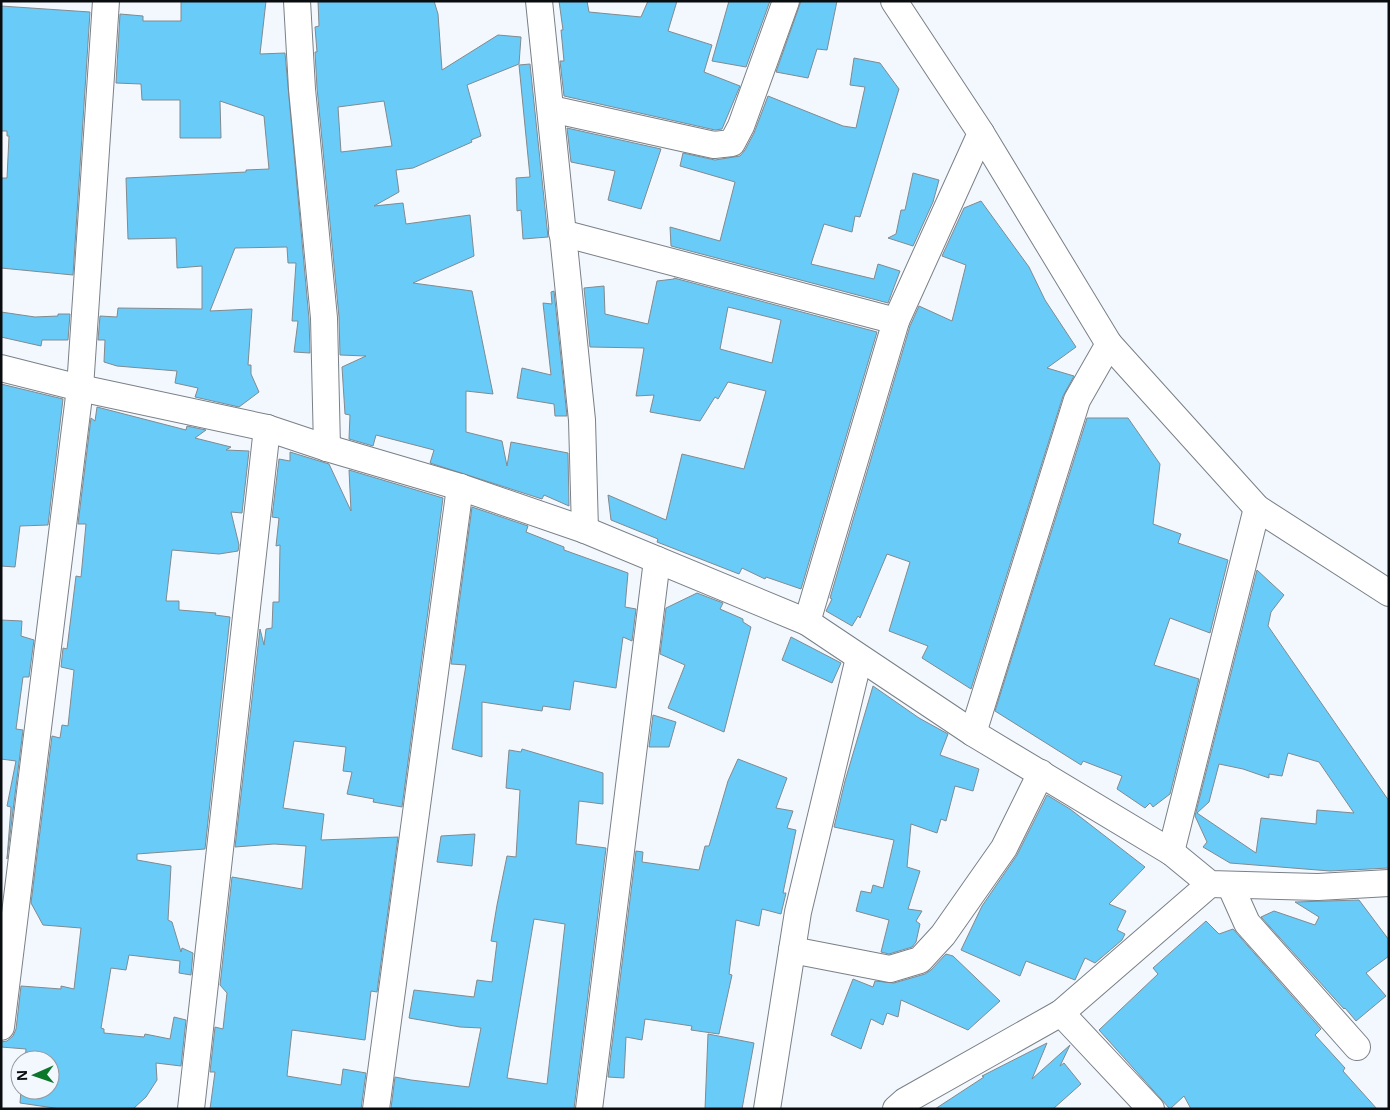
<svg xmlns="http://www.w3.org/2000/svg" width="1390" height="1110" viewBox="0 0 1390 1110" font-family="'Open Sans',sans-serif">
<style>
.building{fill:#69cbf8;stroke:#818a8f;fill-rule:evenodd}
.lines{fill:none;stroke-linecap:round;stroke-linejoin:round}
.street-casing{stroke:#7a8087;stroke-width:28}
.street{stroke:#fff;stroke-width:26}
</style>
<rect width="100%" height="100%" fill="#f3f8ff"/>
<g class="building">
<polygon points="181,1 266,1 260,54 285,53 309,319 310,353 294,352 298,321 292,321 296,263 288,263 287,247 235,248 210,311 252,309 248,365 251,365 251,374 259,392 239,407 195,397 198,388 175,383 177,371 117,366 104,362 105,340 98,340 100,316 117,317 118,308 202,309 202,266 177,268 176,238 128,239 126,178 246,172 246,170 269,169 264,116 220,101 221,138 180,138 180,100 142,100 141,84 116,83 120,14 143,16 143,21 181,21"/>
<path d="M318,1H434L438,14L442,70L498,35L521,37L519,64L467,85L481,136L471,140L472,142L413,168L396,170L399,192L374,206L403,203L406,224L470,215L474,256L413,283L472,291L493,394L466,391V432L502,441L507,466L511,442L568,453L569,506L544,495L542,499L430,463L434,450L376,435L373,446L349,439L350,415L345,414L342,367L366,356L340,355L339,317L317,88L315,52H317L315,27L319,26ZM384,101L392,146L341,152L338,107Z"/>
<polygon points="559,1 587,1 589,12 641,17 648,1 677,1 668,31 712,45 704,72 740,86 722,129 715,130 564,96 560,61 564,61 561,30 563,30"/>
<polygon points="729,1 770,1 746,67 712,61"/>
<polygon points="801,1 837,1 827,50 817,49 808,78 776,72"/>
<polygon points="1,6 90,12 73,275 1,268 1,178 7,178 9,136 7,136 7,131 1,131"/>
<polygon points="854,58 880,63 899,89 860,217 855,216 852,232 824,224 811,264 874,279 878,264 900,271 888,303 671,246 670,227 720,241 735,182 680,166 683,153 715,160 740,156 745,150 754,133 768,96 843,126 856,128 865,87 850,85"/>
<polygon points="530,64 548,237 523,239 521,210 517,211 516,178 530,177 519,65"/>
<polygon points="567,128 661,149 641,209 608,200 615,171 571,162"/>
<polygon points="913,173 939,180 933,202 913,246 888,238 896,234 901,210 905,210"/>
<polygon points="981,201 1029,267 1045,300 1076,347 1047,368 1074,376 1063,396 971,689 922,658 928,646 889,631 910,562 887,554 860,618 858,616 852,626 826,611 832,599 830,598 910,326 919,306 952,321 966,265 942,256 964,208"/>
<path d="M674,278L877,332L801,589L766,577L765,579L742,568L739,574L657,542L658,539L611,520L608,495L666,520L682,454L744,469L766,391L728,382L718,399L715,397L700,421L650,412L654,395L636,396L644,348L590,347L584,288L604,286L605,314L648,324L657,281L674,279ZM728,307L781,320L772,363L720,349Z"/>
<polygon points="554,291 567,416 555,416 554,404 517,398 522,368 551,375 543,303 552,304 551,292"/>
<polygon points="1,312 35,317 58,316 58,314 70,314 68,340 42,340 41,346 1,337"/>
<polygon points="1,384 63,399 48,525 20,526 15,567 1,566"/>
<polygon points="97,407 186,430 187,426 206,430 195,438 231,447 226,450 249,451 242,513 231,512 239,545 238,551 219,554 172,550 166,601 179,601 179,610 216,613 215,615 230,617 205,849 137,854 137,860 171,866 168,920 172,922 181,952 182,948 193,953 191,975 179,973 180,961 129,955 126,970 111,968 101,1028 104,1029 104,1033 144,1037 145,1034 170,1039 174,1017 186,1020 181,1066 156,1063 157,1080 146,1097 133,1109 61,1109 20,1103 21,1090 50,1090 50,1060 25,1060 26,1049 1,1047 1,1042 7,1041 13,1036 16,1029 21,986 61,989 61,986 74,989 81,928 43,925 31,903 52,736 60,738 62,725 68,726 74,670 61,667 63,648 67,649 76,576 81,577 86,524 78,524 91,418 95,421"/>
<polygon points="1087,418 1128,418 1160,464 1153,524 1181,534 1178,543 1228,560 1210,633 1170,618 1154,665 1199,679 1170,794 1153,807 1150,803 1145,808 1117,789 1122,776 1083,761 1081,765 995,711"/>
<polygon points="290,452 329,464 351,511 349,470 443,498 402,807 373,802 374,799 347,794 352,772 343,771 346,747 294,741 283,808 324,814 321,840 398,837 377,992 371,991 365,1040 292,1030 287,1076 341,1085 343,1069 366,1073 361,1109 210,1109 215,1072 210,1072 215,1027 223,1029 227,993 220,985 232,877 302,889 306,846 274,844 235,847 260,629 264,645 266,629 272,628 273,602 279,602 280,545 276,546 279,518 272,517 279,459 290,461"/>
<polygon points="472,507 528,526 526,532 564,547 564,550 628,573 625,607 636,609 632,641 623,637 616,688 574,681 570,710 543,706 542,711 482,702 482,757 452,749 466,665 451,664"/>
<path d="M1257,570L1284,595L1271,612L1268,626L1389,801V868L1330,871L1230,863L1203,847L1207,842L1195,816ZM1288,753L1319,762L1354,813L1317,810L1316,824L1261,818L1256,853L1197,813L1209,802L1219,764L1243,769L1269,778V774L1282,776Z"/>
<polygon points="697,593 723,603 720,609 743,619 743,622 751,627 724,732 668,708 685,665 660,654 666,608"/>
<polygon points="1,620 22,621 21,636 34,640 29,677 23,677 16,729 23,730 7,859 11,807 7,806 16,761 1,759"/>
<polygon points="791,637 841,663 832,683 782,660"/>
<polygon points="873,686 919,718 948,734 940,755 979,769 973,791 955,786 946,821 941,819 937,833 911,824 907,867 920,871 908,909 922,911 916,921 920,924 916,942 912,947 889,954 881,952 889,920 856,911 861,891 871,893 873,885 883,888 894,840 834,827 845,781"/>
<polygon points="653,715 676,722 669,747 649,747"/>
<path d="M522,749L603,773V804L579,801L576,844L606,848L574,1109L391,1108L395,1077L411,1080L469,1087L481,1028L460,1027L409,1018L414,990L474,997L477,980L492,982L497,942L491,941L497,905L507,856L516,857L520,790L506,788L509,750L521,752ZM534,919L565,924L547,1084L507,1078Z"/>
<polygon points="738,759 787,778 776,808 793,811 787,828 796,830 783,893 786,893 781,914 762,909 759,926 736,920 729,974 732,975 719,1034 691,1030 692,1026 645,1019 642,1040 626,1037 624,1078 608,1077 636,851 643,852 642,862 699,870 705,846 709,846 728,781"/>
<polygon points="1047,795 1070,809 1145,867 1109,904 1126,911 1117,930 1125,934 1122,940 1095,963 1085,958 1075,980 1026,961 1020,976 961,950 982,906 1017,855"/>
<polygon points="475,834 472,866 437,862 441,836"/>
<polygon points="1359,900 1389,940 1389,956 1366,973 1386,996 1356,1021 1345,1008 1344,1009 1261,917 1274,911 1315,925 1319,917 1295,902"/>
<polygon points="1206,921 1219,934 1233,929 1321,1029 1315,1035 1345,1068 1343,1071 1377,1109 1191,1109 1184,1096 1170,1109 1099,1030 1158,974 1153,968"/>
<polygon points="946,954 953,956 1000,1001 968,1030 901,1000 898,1017 887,1013 883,1025 871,1019 861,1049 831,1035 853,979 873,987 875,981 894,983 925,974 931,970"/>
<polygon points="708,1034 754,1043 742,1109 705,1109"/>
<polygon points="1047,1043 1032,1079 1070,1045 1060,1066 1064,1063 1081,1084 1053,1109 935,1109 984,1077 982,1076"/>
</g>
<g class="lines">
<g class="street-casing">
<g id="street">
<polyline points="297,1 302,89 324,318 327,448"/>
<polyline points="539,1 582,420 585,530"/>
<polyline points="894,1 981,133 1109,344 1257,508 1389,593"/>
<polyline points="551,109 714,145 732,143 741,126 786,1"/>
<polyline points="562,233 896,321"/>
<polyline points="1,368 80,388 267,428 327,448 460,487 585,530 807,622 973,733 1171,852 1210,884 1318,887 1389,883"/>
<polyline points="807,622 896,321 981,133"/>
<polyline points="973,733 1077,400 1109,344"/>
<polyline points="1171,852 1257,508"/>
<polyline points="1230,885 1247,923 1357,1047"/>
<polyline points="792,950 890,969 920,960 943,935 1004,848 1041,773"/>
<polyline points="1061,1013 1151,1109"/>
<polyline points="1,1027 80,388 106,1"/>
<polyline points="191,1109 267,428"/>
<polyline points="376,1109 460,487"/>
<polyline points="589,1109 657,560"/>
<polyline points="767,1109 798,912 859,658"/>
<polyline points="896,1109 905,1101 1061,1013 1210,884"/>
</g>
</g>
<use href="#street" class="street"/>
</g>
<rect width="1390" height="1110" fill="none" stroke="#0a0d0f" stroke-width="5"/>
<g transform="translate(35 1075) rotate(268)"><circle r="24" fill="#f3f8ff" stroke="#969a9f"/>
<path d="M0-4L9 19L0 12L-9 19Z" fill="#0a772b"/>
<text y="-8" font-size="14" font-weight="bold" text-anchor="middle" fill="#0a0d0f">N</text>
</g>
</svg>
